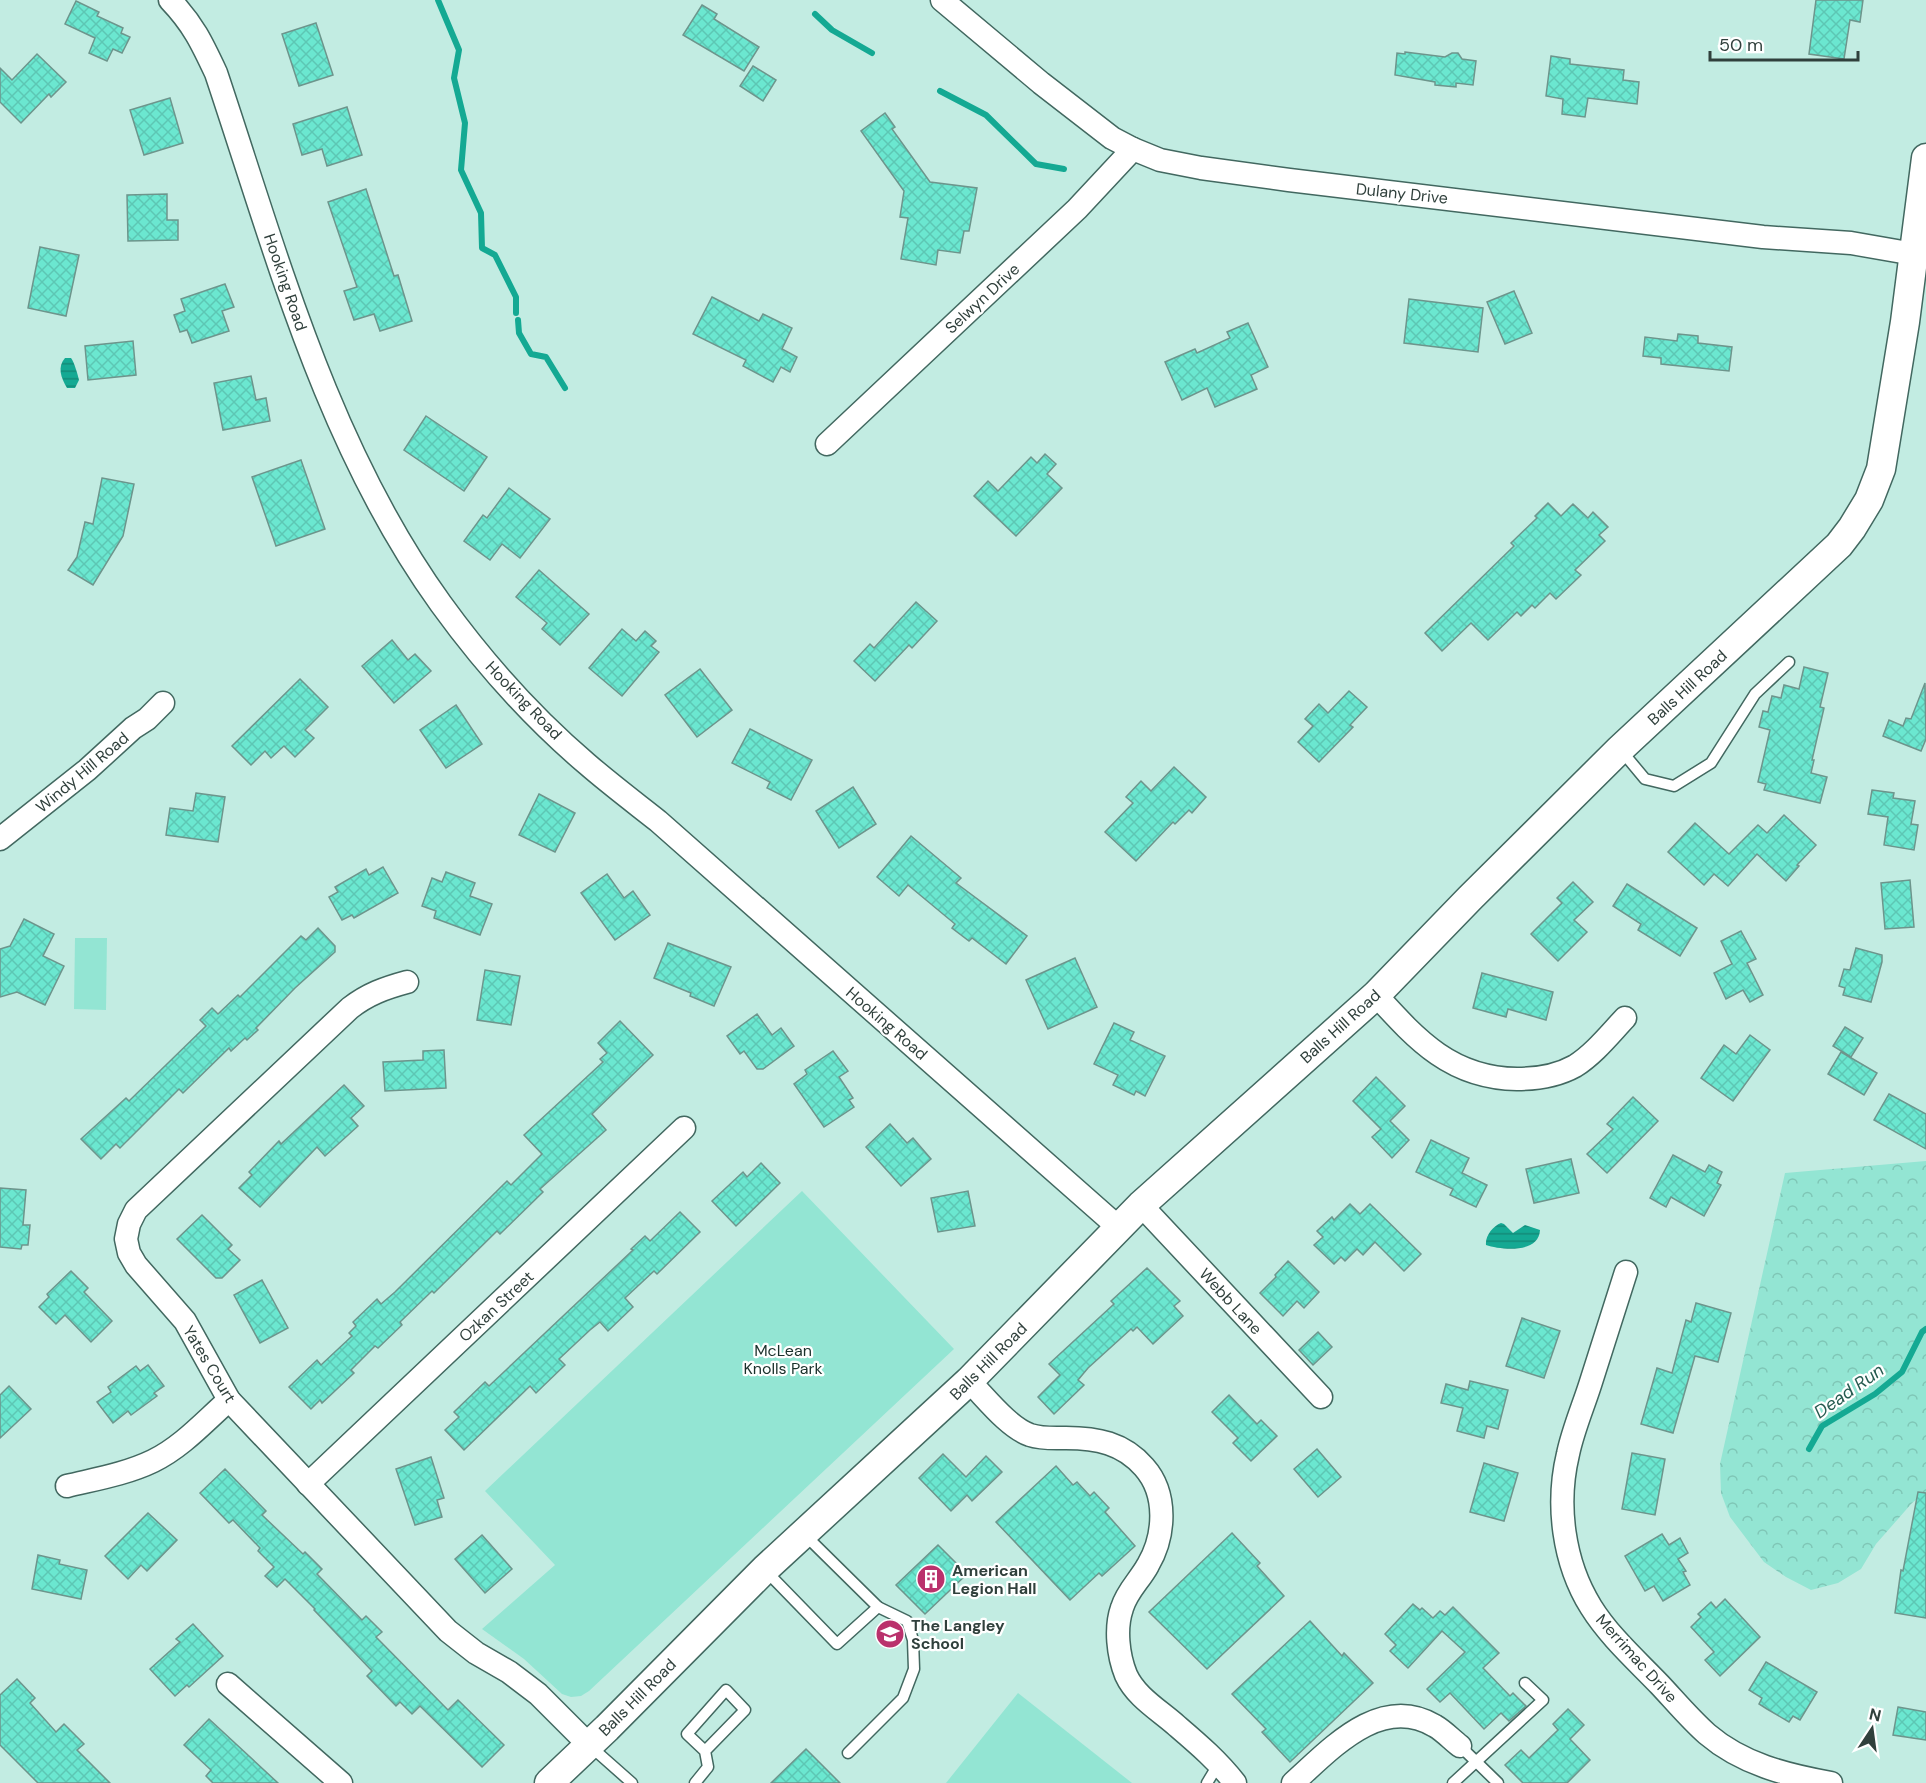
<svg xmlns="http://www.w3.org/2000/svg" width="1926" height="1783" viewBox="0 0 1926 1783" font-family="'DM Sans',sans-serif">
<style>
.forest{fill:url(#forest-crowns)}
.park{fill:#93e5d3}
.water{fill:url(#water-rules)}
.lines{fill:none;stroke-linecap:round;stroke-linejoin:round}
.stream{stroke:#14a993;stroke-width:6}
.building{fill:url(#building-cross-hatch);stroke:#6d958c;stroke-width:1.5}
.service-casing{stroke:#426860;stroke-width:13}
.minor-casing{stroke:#426860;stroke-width:25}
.tertiary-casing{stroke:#426860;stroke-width:31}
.service{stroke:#fff;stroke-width:10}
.minor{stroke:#fff;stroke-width:22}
.tertiary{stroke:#fff;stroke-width:28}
.labels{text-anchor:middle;stroke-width:4.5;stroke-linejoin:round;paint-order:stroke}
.street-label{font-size:16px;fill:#30403c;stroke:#fff}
.park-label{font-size:16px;fill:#1a302b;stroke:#fff}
.poi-label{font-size:16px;font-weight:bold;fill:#30403c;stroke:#fff;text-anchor:start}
.water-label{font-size:18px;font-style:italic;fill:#265b50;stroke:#fff}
</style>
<defs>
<pattern id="forest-crowns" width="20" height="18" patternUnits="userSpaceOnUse" patternTransform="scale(1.5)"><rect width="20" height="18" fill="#93e5d3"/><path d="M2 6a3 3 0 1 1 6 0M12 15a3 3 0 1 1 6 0" fill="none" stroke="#7fc6b6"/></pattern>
<pattern id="water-rules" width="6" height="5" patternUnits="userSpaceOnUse" patternTransform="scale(1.5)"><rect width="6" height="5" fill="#14a993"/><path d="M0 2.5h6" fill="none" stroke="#138b79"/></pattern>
<pattern id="building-cross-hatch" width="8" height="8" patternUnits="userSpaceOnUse" patternTransform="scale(1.5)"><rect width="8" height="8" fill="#6be7d0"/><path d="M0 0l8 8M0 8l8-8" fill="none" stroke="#5dc7b4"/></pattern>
</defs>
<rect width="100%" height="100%" fill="#c2ece2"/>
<polygon class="forest" points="1926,1161 1926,1492 1912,1503 1876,1544 1861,1569 1838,1583 1811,1590 1786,1577 1764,1562 1730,1517 1721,1493 1720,1464 1785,1173"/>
<g class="park">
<polygon points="75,938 107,938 106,1010 74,1009"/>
<polygon points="802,1191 954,1349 589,1691 581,1696 571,1697 562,1694 524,1659 482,1629 555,1565 485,1491"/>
<polygon points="1018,1693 1132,1783 946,1783"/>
</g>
<g class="water">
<path d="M65,358H71C74,361 78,376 79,380L75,388H67C61,378 57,367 65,358Z"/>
<path d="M1501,1223L1504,1224L1513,1233L1525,1225L1540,1230C1539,1254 1501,1250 1486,1245C1485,1236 1493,1226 1501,1223Z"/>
</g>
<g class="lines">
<g class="stream">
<polyline points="438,0 459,50 454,78 465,123 461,170 481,213 482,248 495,255 516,297 516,313"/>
<polyline points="815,14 832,30 872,53"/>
<polyline points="940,91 986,115 1036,164 1064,169"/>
<polyline points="518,320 519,333 531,354 546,357 565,388"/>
<polyline points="1809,1449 1822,1426 1875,1394 1902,1372 1922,1332 1926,1329"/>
</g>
</g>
<g class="building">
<polygon points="1816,0 1863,0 1860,22 1850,20 1844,59 1809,54"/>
<polygon points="76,1 99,12 97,16 123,28 121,33 130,37 122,53 113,49 107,61 89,53 95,38 65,24"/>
<polygon points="702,5 717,14 714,19 759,47 744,71 683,35"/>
<polygon points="316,23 333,75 299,86 282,34"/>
<polygon points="1405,52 1445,57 1452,53 1458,53 1462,59 1476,61 1473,85 1456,83 1456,87 1435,85 1435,82 1395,75 1397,53 1405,54"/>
<polygon points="37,54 66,82 51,97 49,94 21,123 0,102 0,68 12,80"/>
<polygon points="1551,56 1570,59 1570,64 1624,70 1623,80 1639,82 1637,104 1588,98 1585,117 1562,114 1563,99 1546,96"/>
<polygon points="753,66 776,80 763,101 740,86"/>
<polygon points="170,98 183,143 144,155 130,110"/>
<polygon points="347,107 362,155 327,166 322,149 302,155 293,124"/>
<polygon points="885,113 895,127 892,129 930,182 977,188 969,231 964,231 960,253 938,250 936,265 901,259 908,218 900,217 904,191 861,131"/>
<polygon points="366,189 394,276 398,275 412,321 380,331 374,314 354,320 344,291 357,287 328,202"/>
<polygon points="167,194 167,220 178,220 178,240 128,241 127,195"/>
<polygon points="40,247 79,255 66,316 28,308"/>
<polygon points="225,284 234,307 222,311 229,331 192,343 187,330 180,332 174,315 185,311 181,299"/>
<polygon points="1514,291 1532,333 1505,344 1487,302"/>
<polygon points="712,297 759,321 763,314 792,328 782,349 797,357 790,372 781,367 773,382 743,366 746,360 693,334"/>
<polygon points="1409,299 1483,308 1478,352 1404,343"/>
<polygon points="1248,323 1268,367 1251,375 1257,389 1215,407 1207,388 1182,400 1165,362 1195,349 1197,353 1230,338 1227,332"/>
<polygon points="1678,334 1698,336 1698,343 1732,347 1729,371 1661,364 1661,358 1643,356 1645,337 1677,341"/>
<polygon points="133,341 136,375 88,380 85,346"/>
<polygon points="251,376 256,400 266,398 270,421 223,430 214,383"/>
<polygon points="426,416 487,457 464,491 404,450"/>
<polygon points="1045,454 1056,464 1047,474 1062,488 1016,536 974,496 988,481 998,491 1031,457 1037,463"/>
<polygon points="301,460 325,529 276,546 252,477"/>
<polygon points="102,478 134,484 123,536 93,585 68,570 77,557 85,522 93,524"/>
<polygon points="509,488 550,519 520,558 502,544 490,560 464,541 483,515 487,518"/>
<polygon points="1548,503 1561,516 1573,504 1588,518 1593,512 1608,527 1599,535 1605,541 1575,570 1581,575 1556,599 1550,593 1535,608 1532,605 1521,616 1517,612 1488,640 1471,623 1442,651 1425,633 1514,546 1511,543 1537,518 1535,516"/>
<polygon points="539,570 589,614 560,645 542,629 547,623 516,597"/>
<polygon points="916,602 937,621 912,648 909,645 875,681 854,661 870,644 874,648"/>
<polygon points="622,629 636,641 645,631 656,641 651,646 659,652 622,696 589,668"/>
<polygon points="392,640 408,660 415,654 431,671 394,703 362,666"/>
<polygon points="1804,667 1828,673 1820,707 1824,708 1812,760 1814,760 1811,773 1827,777 1820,803 1764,790 1766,784 1758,782 1770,730 1759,727 1763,711 1768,712 1772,696 1781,698 1784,685 1799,689"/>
<polygon points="700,669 732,710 697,737 665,695"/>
<polygon points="300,679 328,707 305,730 314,738 295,757 284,746 271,758 265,751 251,765 232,746"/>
<polygon points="1925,683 1926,739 1921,751 1883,736 1889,720 1903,726 1906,718 1911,719"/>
<polygon points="1349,691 1367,707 1350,725 1353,727 1319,762 1298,742 1313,726 1305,719 1319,704 1328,713"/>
<polygon points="456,705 482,744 446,768 420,730"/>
<polygon points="750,729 812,760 791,800 767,788 770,782 732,763"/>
<polygon points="1174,767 1206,797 1192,813 1189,810 1175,824 1173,822 1136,861 1105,832 1133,803 1126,797 1141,781 1151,791"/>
<polygon points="853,787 876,824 839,848 816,811"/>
<polygon points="1872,790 1894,793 1893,798 1915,801 1911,824 1918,825 1914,850 1884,845 1888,817 1868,814"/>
<polygon points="196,793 225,797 218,842 166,835 170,808 193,811"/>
<polygon points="539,794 575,813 555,852 519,835"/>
<polygon points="1784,815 1816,845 1797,865 1799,866 1786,881 1757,854 1728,886 1714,874 1704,885 1668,852 1695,823 1729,854 1758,825 1767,833"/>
<polygon points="911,836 961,878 956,883 1027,936 1006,964 972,938 969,941 952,928 955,924 908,885 899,896 877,877"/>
<polygon points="383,867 398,893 354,918 352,915 342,920 329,897 338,892 335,887 366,869 369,875"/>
<polygon points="446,872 475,883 470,896 492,904 480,935 434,918 436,911 422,906 432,878 442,882"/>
<polygon points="607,874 624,898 633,891 650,915 615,940 581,893"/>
<polygon points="1910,880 1914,927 1885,929 1881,883"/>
<polygon points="1573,882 1593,902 1574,920 1587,932 1558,961 1531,934 1562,903 1557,898"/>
<polygon points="1627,884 1697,928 1680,956 1638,930 1641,924 1613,906"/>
<polygon points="24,919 54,934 43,956 64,966 45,1005 17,992 0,997 0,949 10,946"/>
<polygon points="318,928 335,946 335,952 295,988 256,1028 258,1030 247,1040 245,1038 231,1051 229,1048 183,1093 179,1089 120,1148 116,1144 101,1159 81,1139 126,1098 129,1101 206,1026 200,1020 212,1008 218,1014 238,995 240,997 301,936 306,940"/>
<polygon points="1741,931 1756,959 1747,963 1763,995 1750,1002 1743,990 1726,999 1714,973 1732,964 1721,941"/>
<polygon points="668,943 731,967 714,1006 690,996 691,993 654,978"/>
<polygon points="1856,948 1882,955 1882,962 1871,1002 1843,995 1845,988 1839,986 1844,969 1850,970"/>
<polygon points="1075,958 1097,1007 1048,1029 1026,980"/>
<polygon points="485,970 520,976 511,1025 477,1020"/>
<polygon points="1482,973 1553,992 1546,1020 1508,1009 1506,1017 1473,1008"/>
<polygon points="757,1014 772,1035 781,1028 794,1046 763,1069 757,1069 744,1051 740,1054 727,1036"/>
<polygon points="620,1021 653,1055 592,1114 606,1130 540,1189 543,1192 500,1234 497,1231 434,1293 432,1291 400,1322 402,1325 378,1348 375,1346 351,1370 354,1373 322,1403 320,1400 311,1409 289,1387 317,1360 321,1365 352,1336 349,1333 356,1326 353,1322 377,1299 381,1304 395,1292 507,1181 511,1185 542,1154 524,1135 603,1062 600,1059 607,1053 598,1043"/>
<polygon points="1114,1023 1134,1032 1130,1040 1165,1056 1145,1096 1136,1091 1134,1095 1113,1085 1118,1075 1094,1064"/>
<polygon points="1845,1027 1863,1038 1851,1057 1833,1046"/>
<polygon points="1750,1035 1770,1050 1733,1101 1701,1078 1724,1045 1736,1054"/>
<polygon points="444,1050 446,1088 385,1091 383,1062 423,1060 423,1051"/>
<polygon points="833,1051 848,1071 839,1077 853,1098 849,1100 854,1107 824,1127 794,1084 807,1074 805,1070"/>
<polygon points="1841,1052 1877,1073 1864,1095 1828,1074"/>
<polygon points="1376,1077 1405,1106 1390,1121 1409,1140 1392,1158 1372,1137 1381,1129 1353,1101"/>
<polygon points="344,1085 364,1106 351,1118 358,1126 325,1156 317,1147 260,1207 239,1188 252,1175 249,1172 279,1141 281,1144"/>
<polygon points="1889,1094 1926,1114 1926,1149 1874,1120"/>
<polygon points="1633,1097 1658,1121 1607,1173 1587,1154 1613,1129 1607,1124"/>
<polygon points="890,1124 907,1143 913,1138 931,1159 901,1186 866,1147"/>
<polygon points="1431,1140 1469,1158 1462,1173 1487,1185 1476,1207 1450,1195 1453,1189 1416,1172"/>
<polygon points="1673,1155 1705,1172 1709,1165 1722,1172 1717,1183 1721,1185 1704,1216 1671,1197 1666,1207 1650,1198"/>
<polygon points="1571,1159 1579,1193 1534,1203 1526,1169"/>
<polygon points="761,1163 780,1183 736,1226 712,1201 743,1172 747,1177"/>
<polygon points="0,1188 26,1190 23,1225 30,1225 28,1245 22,1245 21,1249 0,1247"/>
<polygon points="968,1191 975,1226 938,1232 931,1198"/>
<polygon points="1350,1204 1360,1214 1370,1204 1421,1254 1404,1271 1375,1242 1363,1255 1357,1249 1345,1261 1341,1257 1334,1264 1314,1245 1323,1237 1317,1231 1332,1217 1334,1220"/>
<polygon points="680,1212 700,1232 657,1274 654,1271 625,1298 633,1307 608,1331 600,1322 590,1330 559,1359 565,1365 536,1393 530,1386 464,1450 445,1430 459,1417 454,1412 485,1382 489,1386 633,1250 631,1249 645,1236 650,1241"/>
<polygon points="202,1215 232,1245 228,1249 240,1260 222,1278 216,1278 177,1239"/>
<polygon points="1288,1261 1319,1292 1304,1308 1297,1301 1283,1316 1260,1293 1276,1277 1275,1275"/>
<polygon points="1147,1268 1180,1301 1174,1306 1183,1316 1153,1344 1137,1327 1133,1331 1131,1329 1088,1368 1078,1380 1084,1385 1054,1414 1038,1397 1060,1375 1049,1364 1114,1304 1111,1301"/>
<polygon points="71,1271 88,1288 84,1292 112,1321 91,1342 65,1315 56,1324 39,1307 49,1297 47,1294"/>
<polygon points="262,1280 288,1328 260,1343 234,1295"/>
<polygon points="1696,1303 1731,1313 1718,1362 1695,1356 1673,1433 1641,1424 1657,1368 1672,1373 1686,1320 1691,1322"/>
<polygon points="1522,1318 1560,1331 1544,1378 1506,1366"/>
<polygon points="1318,1332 1332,1347 1313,1365 1299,1350"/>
<polygon points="148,1365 164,1386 154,1393 157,1396 131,1415 128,1411 113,1423 97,1402 111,1392 108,1387 136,1366 140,1371"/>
<polygon points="1470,1381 1508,1390 1498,1429 1487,1426 1484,1438 1457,1431 1463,1408 1441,1403 1446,1384 1468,1390"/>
<polygon points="9,1386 31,1409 0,1438 0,1395"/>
<polygon points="1229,1395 1257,1424 1261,1420 1277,1436 1251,1461 1233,1443 1238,1438 1212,1412"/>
<polygon points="1317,1449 1341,1477 1318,1497 1294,1469"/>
<polygon points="1632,1453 1665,1459 1655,1515 1622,1509"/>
<polygon points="943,1454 966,1477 986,1456 1002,1472 972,1501 967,1495 951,1511 919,1478"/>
<polygon points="431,1457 444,1498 437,1500 442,1517 415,1525 396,1469"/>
<polygon points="1484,1463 1518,1473 1504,1521 1470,1512"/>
<polygon points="1056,1466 1073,1485 1077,1482 1090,1496 1094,1492 1109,1508 1105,1512 1135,1546 1102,1576 1099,1573 1070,1600 996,1522"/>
<polygon points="225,1469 266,1511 262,1515 303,1554 305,1552 322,1569 317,1574 362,1620 366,1616 382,1632 376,1637 448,1710 458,1700 504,1745 482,1767 420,1706 412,1714 400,1702 396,1706 367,1676 372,1671 314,1610 315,1609 285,1579 277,1587 265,1576 274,1567 258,1551 260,1548 233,1520 229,1523 200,1493"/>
<polygon points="1918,1492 1926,1493 1926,1618 1895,1613 1901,1570 1903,1571"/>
<polygon points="148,1513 177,1540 147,1571 141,1565 128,1579 105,1556"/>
<polygon points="1232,1533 1260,1563 1257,1566 1284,1596 1207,1669 1149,1612"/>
<polygon points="1662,1534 1669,1545 1680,1538 1688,1553 1678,1559 1686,1571 1683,1572 1690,1585 1663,1601 1654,1586 1645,1591 1625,1556"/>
<polygon points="482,1535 512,1569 485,1593 455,1559"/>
<polygon points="938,1545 967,1574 925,1614 896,1585"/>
<polygon points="38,1555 60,1560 59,1564 87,1570 81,1599 32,1589"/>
<polygon points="1725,1599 1760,1637 1720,1676 1705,1660 1714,1652 1691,1627 1701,1617 1698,1614 1711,1602 1716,1608"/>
<polygon points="1413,1604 1420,1610 1422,1608 1433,1618 1440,1611 1445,1615 1453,1607 1499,1653 1483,1668 1510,1696 1513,1693 1526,1706 1509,1721 1501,1713 1484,1729 1450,1693 1440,1702 1427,1689 1465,1652 1442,1631 1408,1668 1390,1651 1396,1645 1385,1634"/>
<polygon points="1310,1621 1342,1656 1344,1653 1373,1683 1290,1762 1262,1732 1266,1729 1232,1694"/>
<polygon points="193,1624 223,1656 189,1687 187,1685 175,1696 150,1669 180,1642 176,1639"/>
<polygon points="1766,1662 1817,1692 1800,1720 1793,1716 1789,1722 1767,1709 1759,1704 1762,1698 1749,1690"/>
<polygon points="17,1679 35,1698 30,1703 56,1732 64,1724 84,1744 77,1750 110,1783 38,1783 0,1745 0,1695"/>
<polygon points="1898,1707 1926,1712 1926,1740 1893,1735"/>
<polygon points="1568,1709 1584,1725 1570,1739 1590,1760 1567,1783 1523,1783 1505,1765 1521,1750 1529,1758 1558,1730 1553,1724"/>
<polygon points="209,1719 278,1783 213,1783 206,1776 211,1770 184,1745"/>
<polygon points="806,1749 840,1783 771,1783"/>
</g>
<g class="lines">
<g class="service-casing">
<g id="service">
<polyline points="1620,749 1645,779 1674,786 1711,763 1755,694 1789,662"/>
<polyline points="765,1570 837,1644 878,1607 804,1534"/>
<polyline points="589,1745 632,1783"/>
<polyline points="1460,1746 1498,1783"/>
<polyline points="848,1753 903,1698 914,1669 913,1640 907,1621 878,1607"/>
<polyline points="695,1783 708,1767 705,1751 687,1734 726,1690 745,1710 705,1751"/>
<polyline points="1207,1783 1219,1763"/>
<polyline points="1453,1783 1543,1700 1525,1683"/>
</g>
</g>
<g class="minor-casing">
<g id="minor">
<path d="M170,0C193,24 202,43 216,73C277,255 327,446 441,604C483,662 533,718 587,764C610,784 634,802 658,821L1118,1227"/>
<polyline points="942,0 1041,83 1112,138 1133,149 1160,160 1201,168 1289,180 1763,237 1851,243 1914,254"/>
<polyline points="827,444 1077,209 1133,149"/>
<polyline points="0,839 87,770 133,728 147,719 163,703"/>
<path d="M407,982C385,988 368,994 350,1008L136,1210L129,1224L126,1239L129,1253L136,1265L185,1321L229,1400L448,1631L476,1653L509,1672L538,1694L589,1745"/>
<path d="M1376,995C1417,1040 1451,1078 1517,1079C1537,1079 1557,1076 1575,1066C1594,1054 1609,1035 1625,1018"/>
<polyline points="1141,1205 1321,1397"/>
<path d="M1626,1272C1614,1310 1602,1347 1590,1385C1583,1407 1573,1430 1568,1454C1556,1504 1563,1562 1591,1607C1609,1636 1636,1660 1660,1685C1675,1701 1690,1719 1707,1734C1742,1764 1786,1775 1831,1783"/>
<path d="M969,1381C986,1398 1008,1427 1030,1435C1042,1439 1054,1438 1066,1438C1097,1438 1123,1443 1144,1467C1168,1494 1165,1536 1148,1565C1140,1580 1127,1591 1122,1608C1115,1628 1118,1655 1126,1675C1136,1697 1159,1710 1177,1726C1198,1744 1218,1761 1235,1783"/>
<polyline points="308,1484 684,1128"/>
<path d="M67,1486C96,1479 126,1474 153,1461C182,1447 205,1421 229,1400"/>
<polyline points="228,1684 341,1783"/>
<path d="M1293,1783C1330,1750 1380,1693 1435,1726C1444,1731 1452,1740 1460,1746"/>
</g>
</g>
<g class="tertiary-casing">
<polyline id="tertiary" points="549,1783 607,1728 765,1569 969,1381 1141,1205 1376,995 1470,898 1620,749 1839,545 1852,528 1869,500 1881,469 1905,322 1926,158"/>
</g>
<use href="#service" class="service"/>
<use href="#minor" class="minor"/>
<use href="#tertiary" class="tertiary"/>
</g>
<defs>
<g id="building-disc" transform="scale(1.5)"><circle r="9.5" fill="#ba316c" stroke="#fff"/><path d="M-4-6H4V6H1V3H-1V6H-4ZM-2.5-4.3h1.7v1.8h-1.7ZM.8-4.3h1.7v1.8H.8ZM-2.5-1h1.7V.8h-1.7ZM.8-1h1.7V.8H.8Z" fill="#fff"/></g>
<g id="school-disc" transform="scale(1.5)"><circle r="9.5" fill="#ba316c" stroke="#fff"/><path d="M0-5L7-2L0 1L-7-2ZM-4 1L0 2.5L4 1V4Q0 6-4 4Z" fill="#fff"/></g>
</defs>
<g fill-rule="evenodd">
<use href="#building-disc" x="931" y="1579"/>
<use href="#school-disc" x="890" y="1634"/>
</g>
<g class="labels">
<g class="street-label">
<text transform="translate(1402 193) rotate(6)" y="6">Dulany Drive</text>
<text transform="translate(286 282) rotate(71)" y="6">Hooking Road</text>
<text transform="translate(982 298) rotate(-43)" y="6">Selwyn Drive</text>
<text transform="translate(1687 687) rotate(-43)" y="6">Balls Hill Road</text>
<text transform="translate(524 700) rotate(46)" y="6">Hooking Road</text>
<text transform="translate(82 772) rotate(-40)" y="6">Windy Hill Road</text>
<text transform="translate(887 1023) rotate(41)" y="6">Hooking Road</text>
<text transform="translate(1340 1026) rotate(-42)" y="6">Balls Hill Road</text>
<text transform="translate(1231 1301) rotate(47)" y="6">Webb Lane</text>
<text transform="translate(496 1306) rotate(-43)" y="6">Ozkan Street</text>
<text transform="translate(988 1361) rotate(-45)" y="6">Balls Hill Road</text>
<text transform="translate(210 1364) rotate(59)" y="6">Yates Court</text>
<text transform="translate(1637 1658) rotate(48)" y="6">Merrimac Drive</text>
<text transform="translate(637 1697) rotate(-45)" y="6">Balls Hill Road</text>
</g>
<g class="park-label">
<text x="783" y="1356">McLean<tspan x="783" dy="18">Knolls Park</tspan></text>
</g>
<g class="poi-label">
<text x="952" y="1576">American<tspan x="952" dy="18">Legion Hall</tspan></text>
<text x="911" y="1631">The Langley<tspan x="911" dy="18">School</tspan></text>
</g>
<g class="water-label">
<text transform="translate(1849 1391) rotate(-35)" y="6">Dead Run</text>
</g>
</g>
<g transform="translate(1872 1729) rotate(13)" stroke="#ffffff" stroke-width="4.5" paint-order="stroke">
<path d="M0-4.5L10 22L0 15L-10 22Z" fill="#30403c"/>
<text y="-9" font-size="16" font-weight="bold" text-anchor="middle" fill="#30403c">N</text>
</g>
<path d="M1710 51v9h148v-9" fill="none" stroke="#30403c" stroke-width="3"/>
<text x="1719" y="51" font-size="18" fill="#30403c" stroke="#ffffff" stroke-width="4.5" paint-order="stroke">50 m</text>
</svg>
